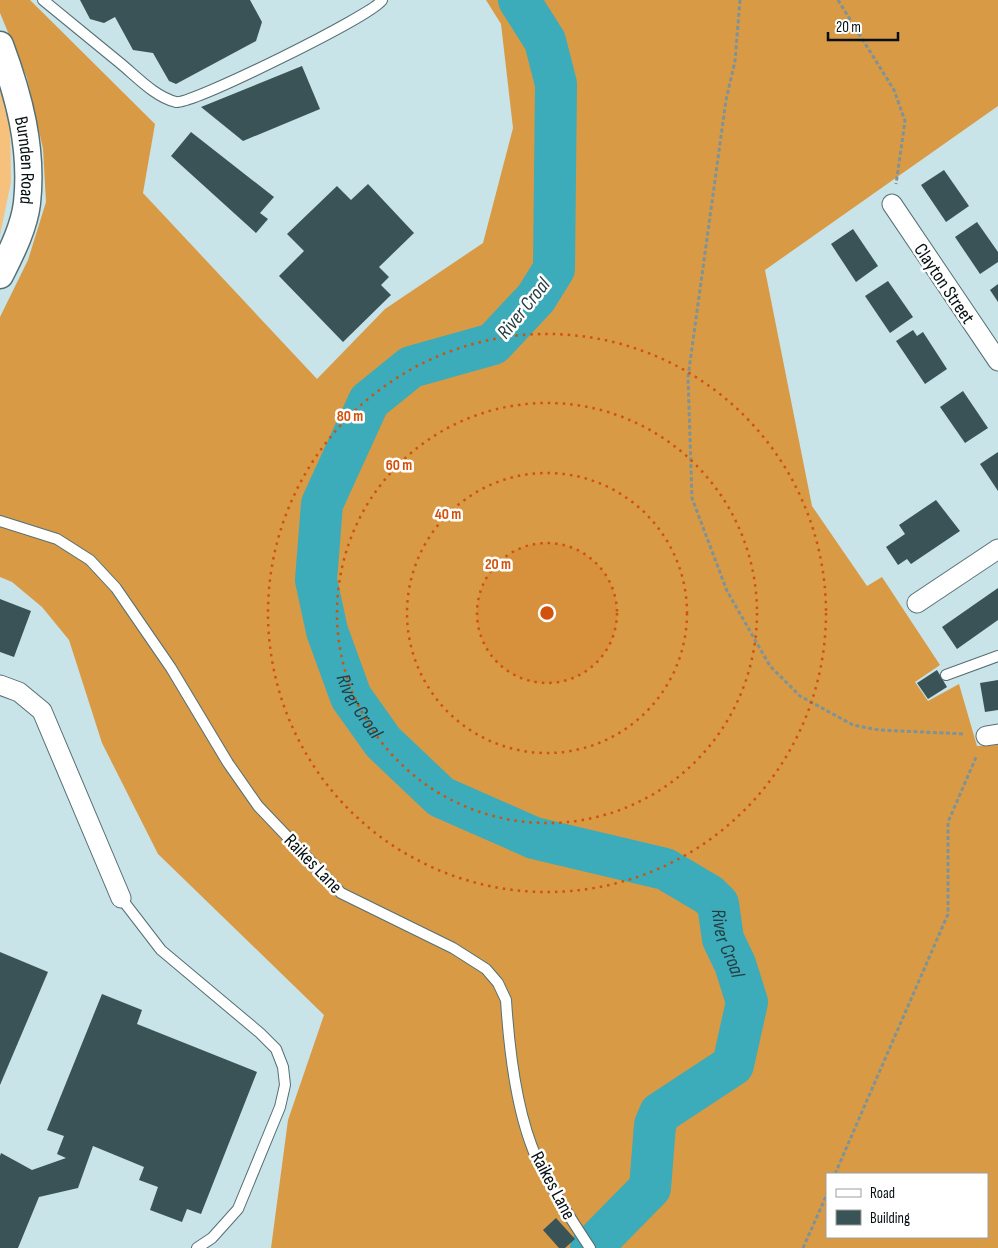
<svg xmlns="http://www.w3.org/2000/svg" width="998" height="1248" viewBox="0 0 998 1248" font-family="'Sofia Sans Condensed',sans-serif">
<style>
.green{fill:#f6c07d}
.forest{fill:#d99a45;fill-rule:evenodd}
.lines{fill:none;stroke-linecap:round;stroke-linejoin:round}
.river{stroke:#3cabba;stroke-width:42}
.building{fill:#3a5356}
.service-casing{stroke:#566f73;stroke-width:12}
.minor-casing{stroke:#566f73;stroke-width:21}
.secondary-casing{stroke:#566f73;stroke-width:29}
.path{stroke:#7e9397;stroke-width:3;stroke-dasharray:4 2.5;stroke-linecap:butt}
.service{stroke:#fff;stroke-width:10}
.minor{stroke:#fff;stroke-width:19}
.secondary{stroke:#fff;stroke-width:26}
.ring{fill:none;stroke:#d1520c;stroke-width:2.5;stroke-dasharray:2.5 5}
.labels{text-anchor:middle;stroke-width:5;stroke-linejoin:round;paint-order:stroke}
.street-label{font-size:19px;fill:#060f11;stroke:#fff}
.water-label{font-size:20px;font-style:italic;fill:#253e41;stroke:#fff}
.centre{fill:#d1520c;stroke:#fff;stroke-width:2.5}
.ring-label{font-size:15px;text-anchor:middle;font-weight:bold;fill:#d1520c;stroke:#fff;stroke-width:5;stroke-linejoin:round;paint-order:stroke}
</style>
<rect width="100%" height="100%" fill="#c8e4e9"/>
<polygon class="green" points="0,90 10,128 11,182 0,235"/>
<path class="forest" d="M0,0H30L155,124L143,193L317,379L385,309L483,243L513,128L501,24L486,0H998V106L765,270L812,506L867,586L882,577L940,665L915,682L928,701L959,684L977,746L998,745V1248H271L288,1120L324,1015L158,854L102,743L69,640L42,607L12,582L0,577V317L28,260L46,202L43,149L27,78L0,13ZM827,1174H987V1237H827Z"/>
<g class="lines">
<path class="river" id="s1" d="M519,0L545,41L556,84L554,269L536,298L493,344L411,367L369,401L322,504L316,580L327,631L351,697L383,742L441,797L534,838L665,869L709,895L718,904L723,939L735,964L747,1002L733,1065L660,1113L655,1125L650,1188L591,1248"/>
</g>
<g class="building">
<polygon points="80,0 250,0 262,22 256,41 176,84 169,81 153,53 133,50 115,17 104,23 90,19"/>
<polygon points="302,66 320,109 243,141 201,107"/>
<polygon points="191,132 274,197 260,213 268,219 256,233 171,156"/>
<polygon points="944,170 969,206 946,222 921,185"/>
<polygon points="368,184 414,233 379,267 389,277 381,285 391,295 343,342 279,276 304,251 287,234 337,186 351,200"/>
<polygon points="977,222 998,252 998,262 980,274 955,237"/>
<polygon points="853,229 878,266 856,282 831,244"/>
<polygon points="888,281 913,317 890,333 865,296"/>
<polygon points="998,284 998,302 990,290"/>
<polygon points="913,330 917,336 923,332 947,369 925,384 896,341"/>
<polygon points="963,391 988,428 965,443 940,407"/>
<polygon points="998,452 998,491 980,464"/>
<polygon points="936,500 960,531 911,564 907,559 898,565 886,547 905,534 899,525"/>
<polygon points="998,588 998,620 957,649 942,627"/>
<polygon points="0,599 31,611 14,657 0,652"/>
<polygon points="937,670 947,687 928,699 917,683"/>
<polygon points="998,680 998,710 985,712 980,683"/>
<polygon points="0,952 48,972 0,1085"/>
<polygon points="102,994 142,1010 137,1024 257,1072 201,1214 187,1209 182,1222 150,1210 158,1187 139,1180 144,1167 93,1146 78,1188 39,1197 18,1248 0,1248 0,1156 1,1153 32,1170 66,1158 57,1154 64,1136 47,1130"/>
<polygon points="556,1218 575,1239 565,1248 559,1248 543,1230"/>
</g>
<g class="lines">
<g class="service-casing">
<g id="service">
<path d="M43,0C69,21 94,42 120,63C136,76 155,97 176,102C191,105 375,14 382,0"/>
<path d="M0,521L57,539L90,560L116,588L171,668L228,763L258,806L341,893L453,948L486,969L498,983L506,1000C509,1048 517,1115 537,1159C552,1190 571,1219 590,1248"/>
<polyline points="946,675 998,656"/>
<polyline points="121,898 161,950 260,1033 276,1049 283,1067 285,1085 280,1107 238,1209 212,1238 197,1248"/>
</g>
</g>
<g class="minor-casing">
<g id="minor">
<polyline points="892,204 998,361"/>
<polyline points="917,603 998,549"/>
<polyline points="0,685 19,692 42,711 121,898"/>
<polyline points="986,736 998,734"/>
</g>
</g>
<g class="secondary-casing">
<g id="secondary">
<path id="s2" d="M0,45C19,96 33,148 27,203C24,228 11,253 0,275"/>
</g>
</g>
<g class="path">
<polyline points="740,0 735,61 726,100 688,377 692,498 727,591 770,666 800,696 853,725 879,730 965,734"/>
<polyline points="838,0 894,90 905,121 896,184"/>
<polyline points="835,1174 948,914 948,822 977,755"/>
<polyline points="803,1248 827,1194"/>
</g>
<use href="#service" class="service"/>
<use href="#minor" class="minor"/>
<use href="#secondary" class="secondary"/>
</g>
<circle cx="547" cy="613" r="70" fill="#d1520c" fill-opacity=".12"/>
<g class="ring">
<circle cx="547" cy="613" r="70"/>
<circle cx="547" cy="613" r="140"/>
<circle cx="547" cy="613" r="210"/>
<circle cx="547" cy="613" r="279"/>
</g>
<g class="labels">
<g class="street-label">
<text dy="7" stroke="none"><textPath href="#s2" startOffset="119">Burnden Road</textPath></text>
<text transform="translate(945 283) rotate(56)" y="7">Clayton Street</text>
<text transform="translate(314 863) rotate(46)" y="7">Raikes Lane</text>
<text transform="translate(554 1185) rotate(62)" y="7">Raikes Lane</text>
</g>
<g class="water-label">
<text transform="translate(523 308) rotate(-51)" y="7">River Croal</text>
<text dy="7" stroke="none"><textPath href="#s1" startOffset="838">River Croal</textPath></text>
<text dy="7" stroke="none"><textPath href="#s1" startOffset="1302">River Croal</textPath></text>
</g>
</g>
<circle cx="547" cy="613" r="8" class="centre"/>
<g class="ring-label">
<text x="350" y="421">80 m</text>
<text x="399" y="470">60 m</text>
<text x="448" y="519">40 m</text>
<text x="498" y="569">20 m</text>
</g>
<rect x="826" y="1173" width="162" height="65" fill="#ffffff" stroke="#9b9fa0"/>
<rect x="836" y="1189" width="25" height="8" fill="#ffffff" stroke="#9b9fa0"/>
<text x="870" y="1198" font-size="15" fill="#060f11">Road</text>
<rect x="836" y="1210" width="25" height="15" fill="#3a5356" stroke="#9b9fa0"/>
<text x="870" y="1223" font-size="15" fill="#060f11">Building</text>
<path d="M828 32v8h70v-8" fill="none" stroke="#060f11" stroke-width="2.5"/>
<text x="836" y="32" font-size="15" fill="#060f11" stroke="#ffffff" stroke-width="4" paint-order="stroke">20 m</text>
</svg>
